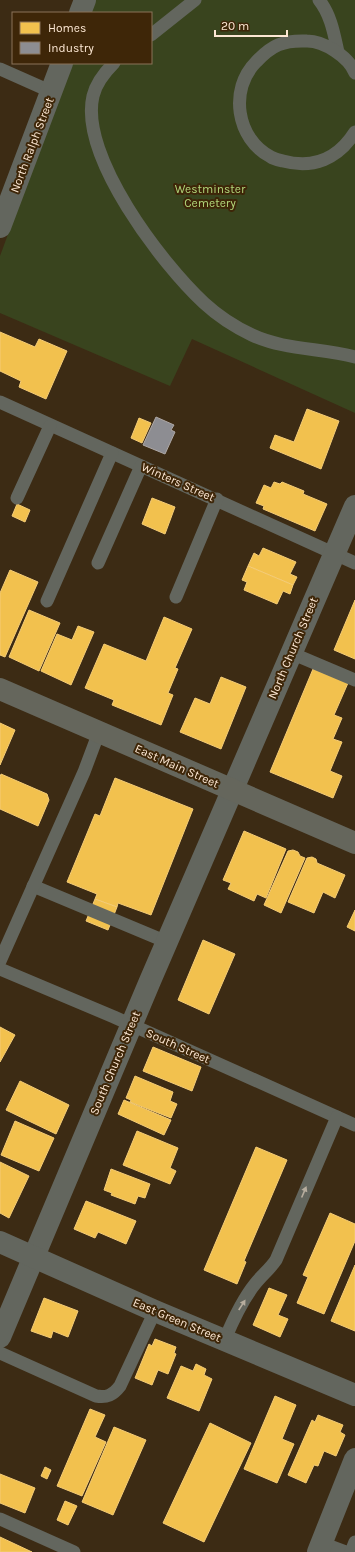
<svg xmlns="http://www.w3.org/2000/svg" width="355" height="1552" viewBox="0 0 355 1552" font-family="Karla,sans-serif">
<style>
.green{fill:#39441e}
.homes{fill:#f2c14e;stroke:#f5cc76}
.industry{fill:#8d8d92;stroke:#aea8a6}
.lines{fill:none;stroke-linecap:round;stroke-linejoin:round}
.service{stroke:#63665e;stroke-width:13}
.minor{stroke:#63665e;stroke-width:22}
.tertiary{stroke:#63665e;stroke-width:22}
.secondary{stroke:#65665c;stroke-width:22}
.oneway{fill:#b7ad9e}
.labels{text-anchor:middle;stroke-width:4;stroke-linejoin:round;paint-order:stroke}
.street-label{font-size:12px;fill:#fce7d3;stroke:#3e2608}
.park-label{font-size:12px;fill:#b1d77b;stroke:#3e2608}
</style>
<rect width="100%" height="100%" fill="#3c2b14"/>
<polygon class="green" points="95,0 355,0 355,413 192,339 170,386 0,313 0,256 71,63 151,63 151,13 90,13"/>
<g class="homes">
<polygon points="0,332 35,347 39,339 67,351 46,399 19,387 21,381 0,371"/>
<polygon points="307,409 339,421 321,469 270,448 275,435 294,442"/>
<polygon points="139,418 151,423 142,443 131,438"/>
<polygon points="274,482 280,484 282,482 304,491 303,494 327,504 315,531 263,509 264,506 256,503 264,485 271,488"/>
<polygon points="152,498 175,507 165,534 142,524"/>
<polygon points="17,504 30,510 25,522 12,516"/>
<polygon points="263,548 296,562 290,574 297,577 293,585 248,566 254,553 259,556"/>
<polygon points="248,566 293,585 290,594 283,591 277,604 244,590 247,582 242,580"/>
<polygon points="10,570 38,582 5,657 0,655 0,593"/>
<polygon points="355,600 355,659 334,650"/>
<polygon points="29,610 60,623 39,671 9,657"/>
<polygon points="164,617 192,629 175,668 178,669 168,693 173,695 161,725 112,705 114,700 85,688 104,644 146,661"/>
<polygon points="78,626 94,632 71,685 41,671 57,634 72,640"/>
<polygon points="313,669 348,683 334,715 342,718 333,739 342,742 330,771 342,776 333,798 270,772"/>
<polygon points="221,677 246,687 221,749 180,732 195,698 210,704"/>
<polygon points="0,723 15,730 0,765"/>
<polygon points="1,774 47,794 49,800 38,826 0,809 0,777"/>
<polygon points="115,778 193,809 151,915 118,903 117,907 95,899 97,894 67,882 95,814 100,816"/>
<polygon points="244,831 286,849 266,898 257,894 254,901 228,889 231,883 223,880"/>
<polygon points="293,850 298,852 300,856 305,858 281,913 264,905 288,851"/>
<polygon points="312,857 316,859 317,863 345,875 335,898 323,892 314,913 288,902 307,858"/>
<polygon points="95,899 117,907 108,930 86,921"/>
<polygon points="355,910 355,931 347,927"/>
<polygon points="203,940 235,954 209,1014 178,1000"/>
<polygon points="0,1027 15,1035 0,1062"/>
<polygon points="153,1047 201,1067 192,1091 143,1071"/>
<polygon points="135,1076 173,1092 170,1101 177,1104 171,1118 130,1102 131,1100 126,1098"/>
<polygon points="20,1081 69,1105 56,1134 6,1110"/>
<polygon points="124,1100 171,1120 164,1135 118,1114"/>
<polygon points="15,1121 54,1138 39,1171 1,1155"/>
<polygon points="137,1131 178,1148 170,1168 176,1171 170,1184 123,1165"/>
<polygon points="256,1147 287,1160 244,1261 246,1262 237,1284 204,1270"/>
<polygon points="0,1162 29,1176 9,1218 0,1213"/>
<polygon points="111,1169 150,1184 145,1198 138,1196 135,1204 111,1195 112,1193 104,1190"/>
<polygon points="86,1201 136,1221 126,1244 98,1232 95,1238 74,1229"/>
<polygon points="330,1213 355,1224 355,1241 324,1314 297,1303 308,1277 303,1275"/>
<polygon points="355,1265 355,1331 331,1321"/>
<polygon points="269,1288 287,1295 278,1315 288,1319 280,1337 253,1325"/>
<polygon points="44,1298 78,1311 68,1337 53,1331 51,1338 31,1331"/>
<polygon points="155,1339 176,1347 174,1353 176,1354 168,1374 158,1370 152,1385 135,1378 149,1344 152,1346"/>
<polygon points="196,1364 206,1369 204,1375 212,1379 199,1411 167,1398 181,1366 193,1371"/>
<polygon points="275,1396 296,1405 282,1439 294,1444 277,1483 244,1469"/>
<polygon points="90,1409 105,1415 95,1437 106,1442 82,1496 57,1486"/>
<polygon points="318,1415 343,1425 340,1432 345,1435 336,1456 324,1451 318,1466 314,1465 306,1483 288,1475 312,1420 315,1422"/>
<polygon points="210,1423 251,1443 204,1542 163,1523"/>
<polygon points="114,1427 146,1440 113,1515 82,1502"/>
<polygon points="45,1467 51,1470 47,1479 41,1476"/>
<polygon points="0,1474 35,1488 25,1513 0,1503"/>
<polygon points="65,1501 77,1506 68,1525 57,1520"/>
<polygon points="0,1537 32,1552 0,1552"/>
</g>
<polygon class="industry" points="156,417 174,425 171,430 175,432 165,454 143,445"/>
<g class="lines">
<g class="service">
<path d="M319,0C331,15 334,34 338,52"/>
<polyline points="151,35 195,0"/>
<path d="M114,63C105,72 96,83 93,96C79,156 162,264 204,303C217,315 235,327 252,335C284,350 321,348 355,357"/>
<polyline points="0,69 52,92"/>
<path d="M355,73C349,57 324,41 307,41C283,40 272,45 256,62C229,89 236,139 271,157C274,159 279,160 283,161C313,169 338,159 355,132"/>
<polyline points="0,402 355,563"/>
<polyline points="17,498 50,426"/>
<polyline points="98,563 141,466"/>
<polyline points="176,597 217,499"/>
<polyline points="47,601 112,453"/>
<polyline points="291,653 355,680"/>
<polyline points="33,886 167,942"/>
<polyline points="0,961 84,772 99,732"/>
<polyline points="0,969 114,1017 355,1125"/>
<path d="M225,1339C233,1320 242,1300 255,1284C262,1275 270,1269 276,1260L337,1117"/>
<path d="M0,1353L96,1396C107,1398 113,1395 120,1386L155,1311"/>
<polyline points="0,1519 74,1552"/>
<polyline points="322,1543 346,1552"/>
<polyline points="351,1552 355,1542"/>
</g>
<g class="minor">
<polyline points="80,13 85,0"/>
<polyline points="0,227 62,63"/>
<polyline points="0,1337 150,981 355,506"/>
<polyline points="318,1552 355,1459"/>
</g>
<polyline class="tertiary" points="0,1242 155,1311 355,1395"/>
<polyline class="secondary" points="0,689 355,843"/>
</g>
<defs><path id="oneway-solid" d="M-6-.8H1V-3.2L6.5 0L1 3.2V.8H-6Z"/></defs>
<g class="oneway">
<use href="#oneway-solid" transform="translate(304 1192) rotate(-67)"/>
<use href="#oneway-solid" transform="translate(242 1305) rotate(-57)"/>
</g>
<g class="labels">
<g class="street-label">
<text transform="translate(32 145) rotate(-69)" y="4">North Ralph Street</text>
<text transform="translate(178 482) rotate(24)" y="4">Winters Street</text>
<text transform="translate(293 648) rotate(-67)" y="4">North Church Street</text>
<text transform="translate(177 766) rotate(24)" y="4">East Main Street</text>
<text transform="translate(178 1046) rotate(24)" y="4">South Street</text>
<text transform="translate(115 1063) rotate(-67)" y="4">South Church Street</text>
<text transform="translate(177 1320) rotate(23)" y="4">East Green Street</text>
</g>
<g class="park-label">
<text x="210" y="193">Westminster<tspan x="210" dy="14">Cemetery</tspan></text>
</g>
</g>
<rect x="12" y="12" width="140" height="52" fill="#3e2608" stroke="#8a7359"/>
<rect x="20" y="22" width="20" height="12" fill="#f2c14e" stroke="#8a7359"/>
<text x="48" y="32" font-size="12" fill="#fce7d3">Homes</text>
<rect x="20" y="42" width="20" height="12" fill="#8d8d92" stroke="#8a7359"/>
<text x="48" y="52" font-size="12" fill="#fce7d3">Industry</text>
<path d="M215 30v6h72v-6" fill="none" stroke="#fce7d3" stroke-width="2"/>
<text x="221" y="30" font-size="12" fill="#fce7d3" stroke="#3e2608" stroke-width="3" paint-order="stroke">20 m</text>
</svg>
